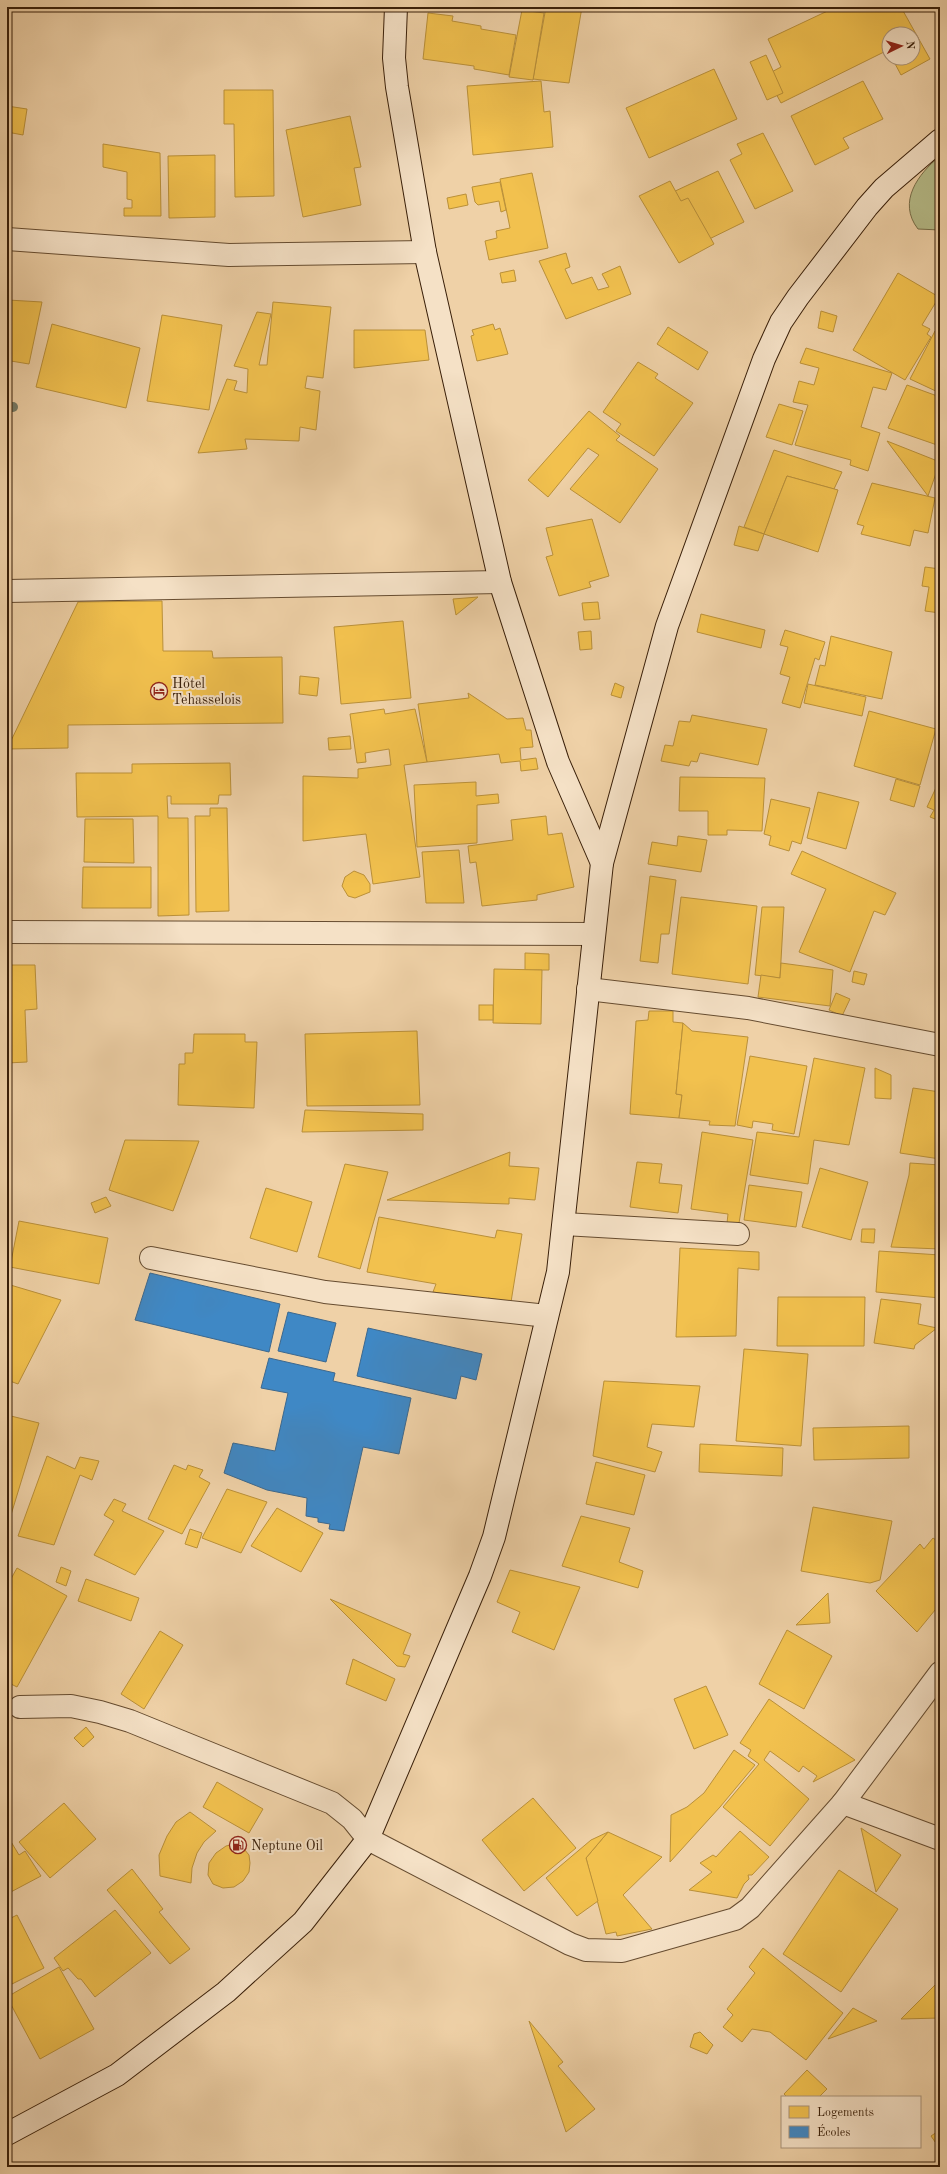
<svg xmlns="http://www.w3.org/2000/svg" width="947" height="2174" viewBox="0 0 947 2174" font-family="'Old Standard TT',serif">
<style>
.green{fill:#b6bc89;stroke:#786e49}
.homes{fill:#f2c14e;stroke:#ba9039}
.schools{fill:#3f88c5;stroke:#3d688d}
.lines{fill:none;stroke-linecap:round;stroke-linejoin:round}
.stream{stroke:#737a67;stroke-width:10}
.street-casing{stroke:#664c30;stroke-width:24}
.secondary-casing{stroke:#391f09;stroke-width:24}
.street{stroke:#f5e1c6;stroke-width:22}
.secondary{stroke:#f5e1c6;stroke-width:22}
.labels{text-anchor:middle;stroke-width:4;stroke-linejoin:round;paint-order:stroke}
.poi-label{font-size:14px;fill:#391f09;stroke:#f5e1c6;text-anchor:start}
</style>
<rect width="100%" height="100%" fill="#efd1a7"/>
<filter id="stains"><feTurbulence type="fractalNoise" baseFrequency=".005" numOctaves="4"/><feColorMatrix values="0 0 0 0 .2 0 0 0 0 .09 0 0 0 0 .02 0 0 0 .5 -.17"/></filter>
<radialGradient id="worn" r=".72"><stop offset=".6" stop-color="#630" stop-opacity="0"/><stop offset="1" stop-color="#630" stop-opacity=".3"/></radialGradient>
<path class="green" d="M940,156V230L918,229C897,202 918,174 940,156Z"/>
<g class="homes">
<polygon points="524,7 546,7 545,12"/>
<polygon points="546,7 582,7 569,83 533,79"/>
<polygon points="836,7 905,7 902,9 930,59 901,75 892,58 913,58 913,34 889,34 889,53 888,50 781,103 766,75 781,67 768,39"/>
<polygon points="522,10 544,13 533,80 509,77"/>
<polygon points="428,13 453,16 452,21 481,26 481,29 516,35 509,75 474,69 474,66 423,59"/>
<polygon points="766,55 783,93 767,100 750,62"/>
<polygon points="714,69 737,119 649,158 626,108"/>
<polygon points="541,81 544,112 550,111 553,147 473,155 467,86"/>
<polygon points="863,81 883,119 843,138 849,148 815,165 791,116"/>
<polygon points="224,90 273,90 274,196 235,197 234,124 224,124"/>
<polygon points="7,106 27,109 23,135 7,132"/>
<polygon points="350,116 361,167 354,168 361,205 303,217 286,130"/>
<polygon points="763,133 793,191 755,209 730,160 742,154 737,144"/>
<polygon points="103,144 160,153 161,216 124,216 124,208 132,208 132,200 127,199 127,172 103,167"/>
<polygon points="215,155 215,217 169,218 168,156"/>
<polygon points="718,171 744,222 697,245 671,193"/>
<polygon points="532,173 548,248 489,260 485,241 497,238 496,231 510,228 500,179"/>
<polygon points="670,181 681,201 688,198 714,244 679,263 639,196"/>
<polygon points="500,182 506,210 501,212 499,201 478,205 475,202 472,187"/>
<polygon points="466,194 468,205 449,209 447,198"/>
<polygon points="566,253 570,267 565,269 572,284 592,277 598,290 609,287 602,274 620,266 631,294 566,319 539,261"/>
<polygon points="514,270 516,281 502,283 500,273"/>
<polygon points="898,273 939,297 922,325 930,329 927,334 931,337 905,380 853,350"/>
<polygon points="8,300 42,302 29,364 11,361"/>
<polygon points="273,302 331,307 323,378 307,376 305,388 320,391 316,430 300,427 299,441 245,439 247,449 198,453 227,379 237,381 234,390 247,393 248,369 234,366 257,312 271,314 259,365 267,365"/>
<polygon points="821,311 837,316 833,332 818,328"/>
<polygon points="162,315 222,325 209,410 147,401"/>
<polygon points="52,324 140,348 126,408 36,387"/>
<polygon points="493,324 495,330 500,328 508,354 477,361 471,336 474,335 472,330"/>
<polygon points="668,327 708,352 698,370 657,344"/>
<polygon points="354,330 425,330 429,360 354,368"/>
<polygon points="935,331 940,333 940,393 910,379"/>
<polygon points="806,348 892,373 886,390 873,387 861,427 880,433 868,471 850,465 851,460 795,445 808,405 793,402 799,381 814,385 819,368 800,363"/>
<polygon points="638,362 658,374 655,378 693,403 654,456 616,431 621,424 603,412"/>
<polygon points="907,385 940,397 940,446 888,428"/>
<polygon points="779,404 803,411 792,445 766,437"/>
<polygon points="589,411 620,436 616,440 658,469 620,523 570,489 599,455 588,448 548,497 528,480"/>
<polygon points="887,441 940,462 928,496"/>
<polygon points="774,450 842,472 834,489 787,476 764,534 744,527"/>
<polygon points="787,476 838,490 818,552 764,534"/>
<polygon points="872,483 935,498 928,533 914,530 910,546 861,534 864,526 857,524"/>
<polygon points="592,519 609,576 589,582 591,587 559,596 546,557 553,555 546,528"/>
<polygon points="739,526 764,534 758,551 734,545"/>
<polygon points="925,567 940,569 940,613 925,611 929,587 922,586"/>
<polygon points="478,597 456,615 453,599"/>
<polygon points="162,601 163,651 212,651 213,658 282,657 283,723 68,725 68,748 7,749 78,602"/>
<polygon points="598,602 600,619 584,620 582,603"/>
<polygon points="701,614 765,630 761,648 697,632"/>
<polygon points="403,621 411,698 341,704 334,627"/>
<polygon points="785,630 825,642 819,660 815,658 800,708 782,703 790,677 780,674 788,647 780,645"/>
<polygon points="591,631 592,649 580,650 578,632"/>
<polygon points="831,636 892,652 882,699 815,685 820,665 825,666"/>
<polygon points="300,676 319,678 317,696 299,694"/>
<polygon points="615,683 624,687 621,698 611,695"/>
<polygon points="808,684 866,697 862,716 804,703"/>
<polygon points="468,693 507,719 523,718 526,730 531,730 533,747 520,748 521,760 536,758 538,769 521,771 520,761 501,763 499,754 427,762 418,704 469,698"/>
<polygon points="384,709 385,714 415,709 427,762 404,765 420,877 373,884 366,834 303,841 303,776 358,778 358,769 391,765 389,749 365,753 366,762 357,763 350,714"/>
<polygon points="869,711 936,729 920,785 854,766"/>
<polygon points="692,715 767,729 758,765 700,753 697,762 691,761 689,766 661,761 665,745 673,746 679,721 690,722"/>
<polygon points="350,736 351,749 329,750 328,738"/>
<polygon points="230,763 231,795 219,795 218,804 171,804 171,796 167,796 168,818 188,818 189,915 158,916 158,816 77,817 76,773 132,773 132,764"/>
<polygon points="680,777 765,778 762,831 727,830 727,835 708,835 708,811 679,811"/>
<polygon points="896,779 920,786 914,807 890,800"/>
<polygon points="940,779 940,821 930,817 934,810 927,807"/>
<polygon points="476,782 476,796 498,794 499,803 477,805 477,843 417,847 414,785"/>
<polygon points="818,792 859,802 846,849 807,838"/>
<polygon points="771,799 810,808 801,844 792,841 789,851 769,845 771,836 764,834"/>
<polygon points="210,808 227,808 229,911 196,912 195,816 210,816"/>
<polygon points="546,816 548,835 562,833 574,887 537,895 537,900 482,906 476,862 470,863 468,846 513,840 511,820"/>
<polygon points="85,819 133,819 134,863 84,862"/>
<polygon points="678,836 707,840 701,872 648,864 652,842 677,846"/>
<polygon points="459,850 464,903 426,903 422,852"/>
<polygon points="802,851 896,893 885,915 874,911 850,972 799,952 826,889 791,874"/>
<polygon points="83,867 151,867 151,908 82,908"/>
<polygon points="354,871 364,875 370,884 370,892 355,898 348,896 342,886 345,877"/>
<polygon points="650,876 676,880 669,934 661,934 658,963 640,961"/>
<polygon points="681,897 757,906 748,984 672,974"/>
<polygon points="762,907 784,907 780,978 755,975"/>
<polygon points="525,953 549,954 549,970 525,970"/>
<polygon points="781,963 833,970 830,1006 758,997 761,975 780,978"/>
<polygon points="7,965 35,965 37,1009 25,1010 27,1062 7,1063"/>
<polygon points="494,969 542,970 541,1024 493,1023"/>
<polygon points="854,971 867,974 864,985 852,982"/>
<polygon points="836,993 850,999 842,1016 829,1010"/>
<rect x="479" y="1005" width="14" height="15"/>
<polygon points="649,1011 673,1011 673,1022 683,1023 676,1094 682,1095 679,1118 630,1114 636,1021 648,1020"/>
<polygon points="683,1023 692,1031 748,1037 735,1126 709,1125 710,1121 679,1118 682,1095 676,1094"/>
<polygon points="417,1031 420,1105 307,1106 305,1034"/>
<polygon points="194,1034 245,1034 245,1042 257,1042 254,1108 178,1105 179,1064 185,1064 185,1053 193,1053"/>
<polygon points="750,1056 807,1066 794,1134 772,1130 773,1124 753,1121 752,1128 737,1125"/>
<polygon points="814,1058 865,1068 849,1145 814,1140 808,1184 750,1175 757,1132 799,1137"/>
<polygon points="875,1068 891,1075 891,1099 875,1098"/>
<polygon points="913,1088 940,1092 940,1159 900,1153"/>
<polygon points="305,1110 423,1114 423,1130 302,1132"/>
<polygon points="702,1132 753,1140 739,1223 727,1223 728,1214 691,1209"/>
<polygon points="125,1140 199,1141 173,1211 109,1190"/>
<polygon points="510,1152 509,1166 539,1168 535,1200 509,1198 509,1204 387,1200"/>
<polygon points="637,1162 662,1164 659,1183 682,1185 678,1213 630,1207"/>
<polygon points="910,1163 940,1165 940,1249 891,1247 909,1175"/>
<polygon points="345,1164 388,1172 360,1269 318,1257"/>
<polygon points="820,1168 868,1182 851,1240 802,1227"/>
<polygon points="749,1185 802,1192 796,1227 744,1220"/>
<polygon points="266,1188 312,1202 297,1252 250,1238"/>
<polygon points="106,1197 111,1206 95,1213 91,1203"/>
<polygon points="379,1217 495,1238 497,1230 522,1234 511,1302 488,1298 487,1301 433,1292 436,1284 367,1272"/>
<polygon points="19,1221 108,1238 99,1284 10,1267"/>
<polygon points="862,1229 875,1229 874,1243 861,1242"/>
<polygon points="680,1248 759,1252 759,1270 738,1268 736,1336 676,1337"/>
<polygon points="879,1251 940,1255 940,1298 876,1292"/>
<polygon points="7,1284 61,1300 18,1384 7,1380"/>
<polygon points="778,1297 865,1297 864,1346 777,1346"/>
<polygon points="881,1299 921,1304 918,1324 937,1328 915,1345 914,1349 874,1343"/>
<polygon points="744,1349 808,1354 801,1446 736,1441"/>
<polygon points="604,1381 700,1386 694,1427 652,1424 647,1447 662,1452 655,1472 593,1456"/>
<polygon points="7,1415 39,1423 7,1528"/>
<polygon points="909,1426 909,1458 814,1460 813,1428"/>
<polygon points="700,1444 783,1448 782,1476 699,1472"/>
<polygon points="47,1456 75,1469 80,1457 99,1461 92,1480 80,1475 54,1545 18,1536"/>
<polygon points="596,1462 645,1475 634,1515 586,1504"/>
<polygon points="174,1465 186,1470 188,1465 203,1470 199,1477 210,1483 182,1534 148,1519"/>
<polygon points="227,1489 267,1502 241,1553 202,1538"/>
<polygon points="114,1499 126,1504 122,1511 164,1531 135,1575 94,1555 114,1521 104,1515"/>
<polygon points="813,1507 892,1521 880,1580 870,1583 801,1571"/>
<polygon points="277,1508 323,1533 301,1572 251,1546"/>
<polygon points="581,1516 630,1528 619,1562 643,1571 638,1588 562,1566"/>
<polygon points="190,1529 202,1533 197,1548 185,1544"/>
<polygon points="933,1538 940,1543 940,1554 937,1559 940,1563 940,1604 917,1632 876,1591 920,1544 924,1549"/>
<polygon points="61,1567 71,1571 66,1586 56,1582"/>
<polygon points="17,1568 67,1596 17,1687 7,1682 7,1586"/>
<polygon points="510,1570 580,1587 554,1650 512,1632 520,1612 497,1602"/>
<polygon points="86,1579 139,1598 131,1621 78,1601"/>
<polygon points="828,1593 830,1623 796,1625"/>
<polygon points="330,1599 411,1634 403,1654 410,1656 405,1667 397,1666"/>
<polygon points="787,1630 832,1656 804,1709 759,1684"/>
<polygon points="160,1631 183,1645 144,1709 121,1694"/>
<polygon points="353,1659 395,1679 386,1701 346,1684"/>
<polygon points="706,1686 728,1735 694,1749 674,1699"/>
<polygon points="769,1699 855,1760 813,1782 817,1776 803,1766 799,1772 770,1751 764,1760 809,1799 770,1846 723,1807 759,1764 748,1756 751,1750 740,1743"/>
<polygon points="86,1727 94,1737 83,1747 74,1738"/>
<polygon points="734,1750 755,1765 720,1807 670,1862 671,1815 687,1807 704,1793"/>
<polygon points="217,1782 263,1809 249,1833 203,1807"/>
<polygon points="533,1798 576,1848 524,1891 482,1840"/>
<polygon points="64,1803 96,1839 50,1878 19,1842"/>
<polygon points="190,1812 216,1831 204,1842 197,1853 192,1868 191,1883 160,1876 159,1855 167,1836 176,1822"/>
<polygon points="861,1828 901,1855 876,1892"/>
<polygon points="740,1831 769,1857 752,1875 748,1875 749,1879 744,1884 737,1898 689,1890 712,1872 700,1863 713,1855 716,1857"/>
<polygon points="608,1832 662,1857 623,1895 652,1929 617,1936 616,1932 606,1934 586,1858"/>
<polygon points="608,1832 586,1858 598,1901 577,1916 546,1878 591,1840"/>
<polygon points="10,1840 19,1855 25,1851 41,1876 7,1894 7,1842"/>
<polygon points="235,1844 244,1849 249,1855 250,1863 249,1872 243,1881 234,1887 223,1888 213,1884 208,1875 209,1863 216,1853 226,1846"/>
<polygon points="132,1869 163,1909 159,1912 190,1949 170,1964 107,1890"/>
<polygon points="839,1870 898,1909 841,1992 783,1954"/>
<polygon points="115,1910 151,1953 95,1997 81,1979 78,1979 68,1968 63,1971 54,1958"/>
<polygon points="17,1915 44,1968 8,1986 7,1920"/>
<polygon points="763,1948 843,2013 806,2060 770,2032 752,2029 742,2042 723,2027 733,2015 727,2009 755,1973 749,1967"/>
<polygon points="59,1967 94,2029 40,2059 7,1997"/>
<polygon points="940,1980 940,2018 901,2019"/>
<polygon points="853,2008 877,2021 828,2039"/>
<polygon points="529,2021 563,2062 558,2066 595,2109 566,2132"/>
<polygon points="700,2032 713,2045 707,2054 690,2047 694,2034"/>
<polygon points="807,2070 827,2089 819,2097 787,2097 784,2094"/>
<polygon points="940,2130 940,2149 931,2136"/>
</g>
<g class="schools">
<polygon points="150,1273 280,1304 269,1352 135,1320"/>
<polygon points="288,1312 336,1323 326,1362 278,1351"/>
<polygon points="368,1328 482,1354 476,1380 461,1376 456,1399 357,1376"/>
<polygon points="269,1358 335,1373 333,1381 411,1398 399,1454 363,1447 344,1531 329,1529 330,1524 318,1522 318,1518 306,1516 307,1498 267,1490 224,1473 233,1443 275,1451 288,1393 261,1388"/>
</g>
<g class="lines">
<polyline class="stream" points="7,407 13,407"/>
<g class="street-casing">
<g id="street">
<polyline points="7,239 229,255 425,252"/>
<polyline points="7,591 500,582"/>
<polyline points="7,932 594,934"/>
<polyline points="588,989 748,1008 940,1045"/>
<polyline points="564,1224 738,1234"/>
<polyline points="151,1258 325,1292 547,1316"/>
<polyline points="20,1707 71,1706 100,1712 130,1721 332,1803 352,1819 368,1839 570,1944 586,1950 622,1951 735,1919 750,1908 843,1803 940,1673"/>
<polyline points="843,1803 940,1839"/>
</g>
</g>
<g class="secondary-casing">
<g id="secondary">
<polyline points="396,7 394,58 397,87 425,252 500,582 558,762 602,863"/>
<polyline points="7,2134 117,2075 226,1992 303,1922 368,1839 480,1576 494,1537 558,1272 602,863 667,626 764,359 781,322 798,297 867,207 884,188 940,140"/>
</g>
</g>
<use href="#street" class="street"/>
<use href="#secondary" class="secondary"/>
</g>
<defs>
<g id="hotel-ring" transform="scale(0.9)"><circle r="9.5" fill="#f5e1c6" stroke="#8f2418" stroke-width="1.5"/><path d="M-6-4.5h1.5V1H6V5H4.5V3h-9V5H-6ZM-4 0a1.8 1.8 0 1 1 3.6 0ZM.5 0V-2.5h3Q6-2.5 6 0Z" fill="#8f2418"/></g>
<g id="fuel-ring" transform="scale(0.9)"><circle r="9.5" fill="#f5e1c6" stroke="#8f2418" stroke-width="1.5"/><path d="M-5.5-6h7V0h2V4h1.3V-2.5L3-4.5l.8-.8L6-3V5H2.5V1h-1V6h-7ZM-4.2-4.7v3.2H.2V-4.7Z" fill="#8f2418"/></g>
</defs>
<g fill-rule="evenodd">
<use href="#hotel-ring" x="159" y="691"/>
<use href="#fuel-ring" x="238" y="1845"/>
</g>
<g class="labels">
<g class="poi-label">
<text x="172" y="688">Hôtel<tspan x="172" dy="16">Tehasselois</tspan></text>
<text x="251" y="1850">Neptune Oil</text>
</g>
</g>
<rect width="947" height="2174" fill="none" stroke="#efd1a7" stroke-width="24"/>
<rect x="8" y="8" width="931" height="2158" fill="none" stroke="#391f09" stroke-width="2"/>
<rect x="12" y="12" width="923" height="2150" fill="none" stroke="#391f09"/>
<rect x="781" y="2096" width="140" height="52" fill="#f5e1c6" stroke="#aa937a"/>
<rect x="789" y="2106" width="20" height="12" fill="#f2c14e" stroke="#aa937a"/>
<text x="817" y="2116" font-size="12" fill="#391f09">Logements</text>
<rect x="789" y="2126" width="20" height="12" fill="#3f88c5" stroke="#aa937a"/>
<text x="817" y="2136" font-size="12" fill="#391f09">Écoles</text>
<g transform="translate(901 46) rotate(85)"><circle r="19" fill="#f5e1c6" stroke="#aa937a"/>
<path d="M0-3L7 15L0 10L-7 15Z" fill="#8f2418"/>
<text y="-6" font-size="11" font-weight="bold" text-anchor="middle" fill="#391f09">N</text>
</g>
<rect width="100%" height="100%" filter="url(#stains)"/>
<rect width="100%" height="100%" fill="url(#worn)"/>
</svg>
